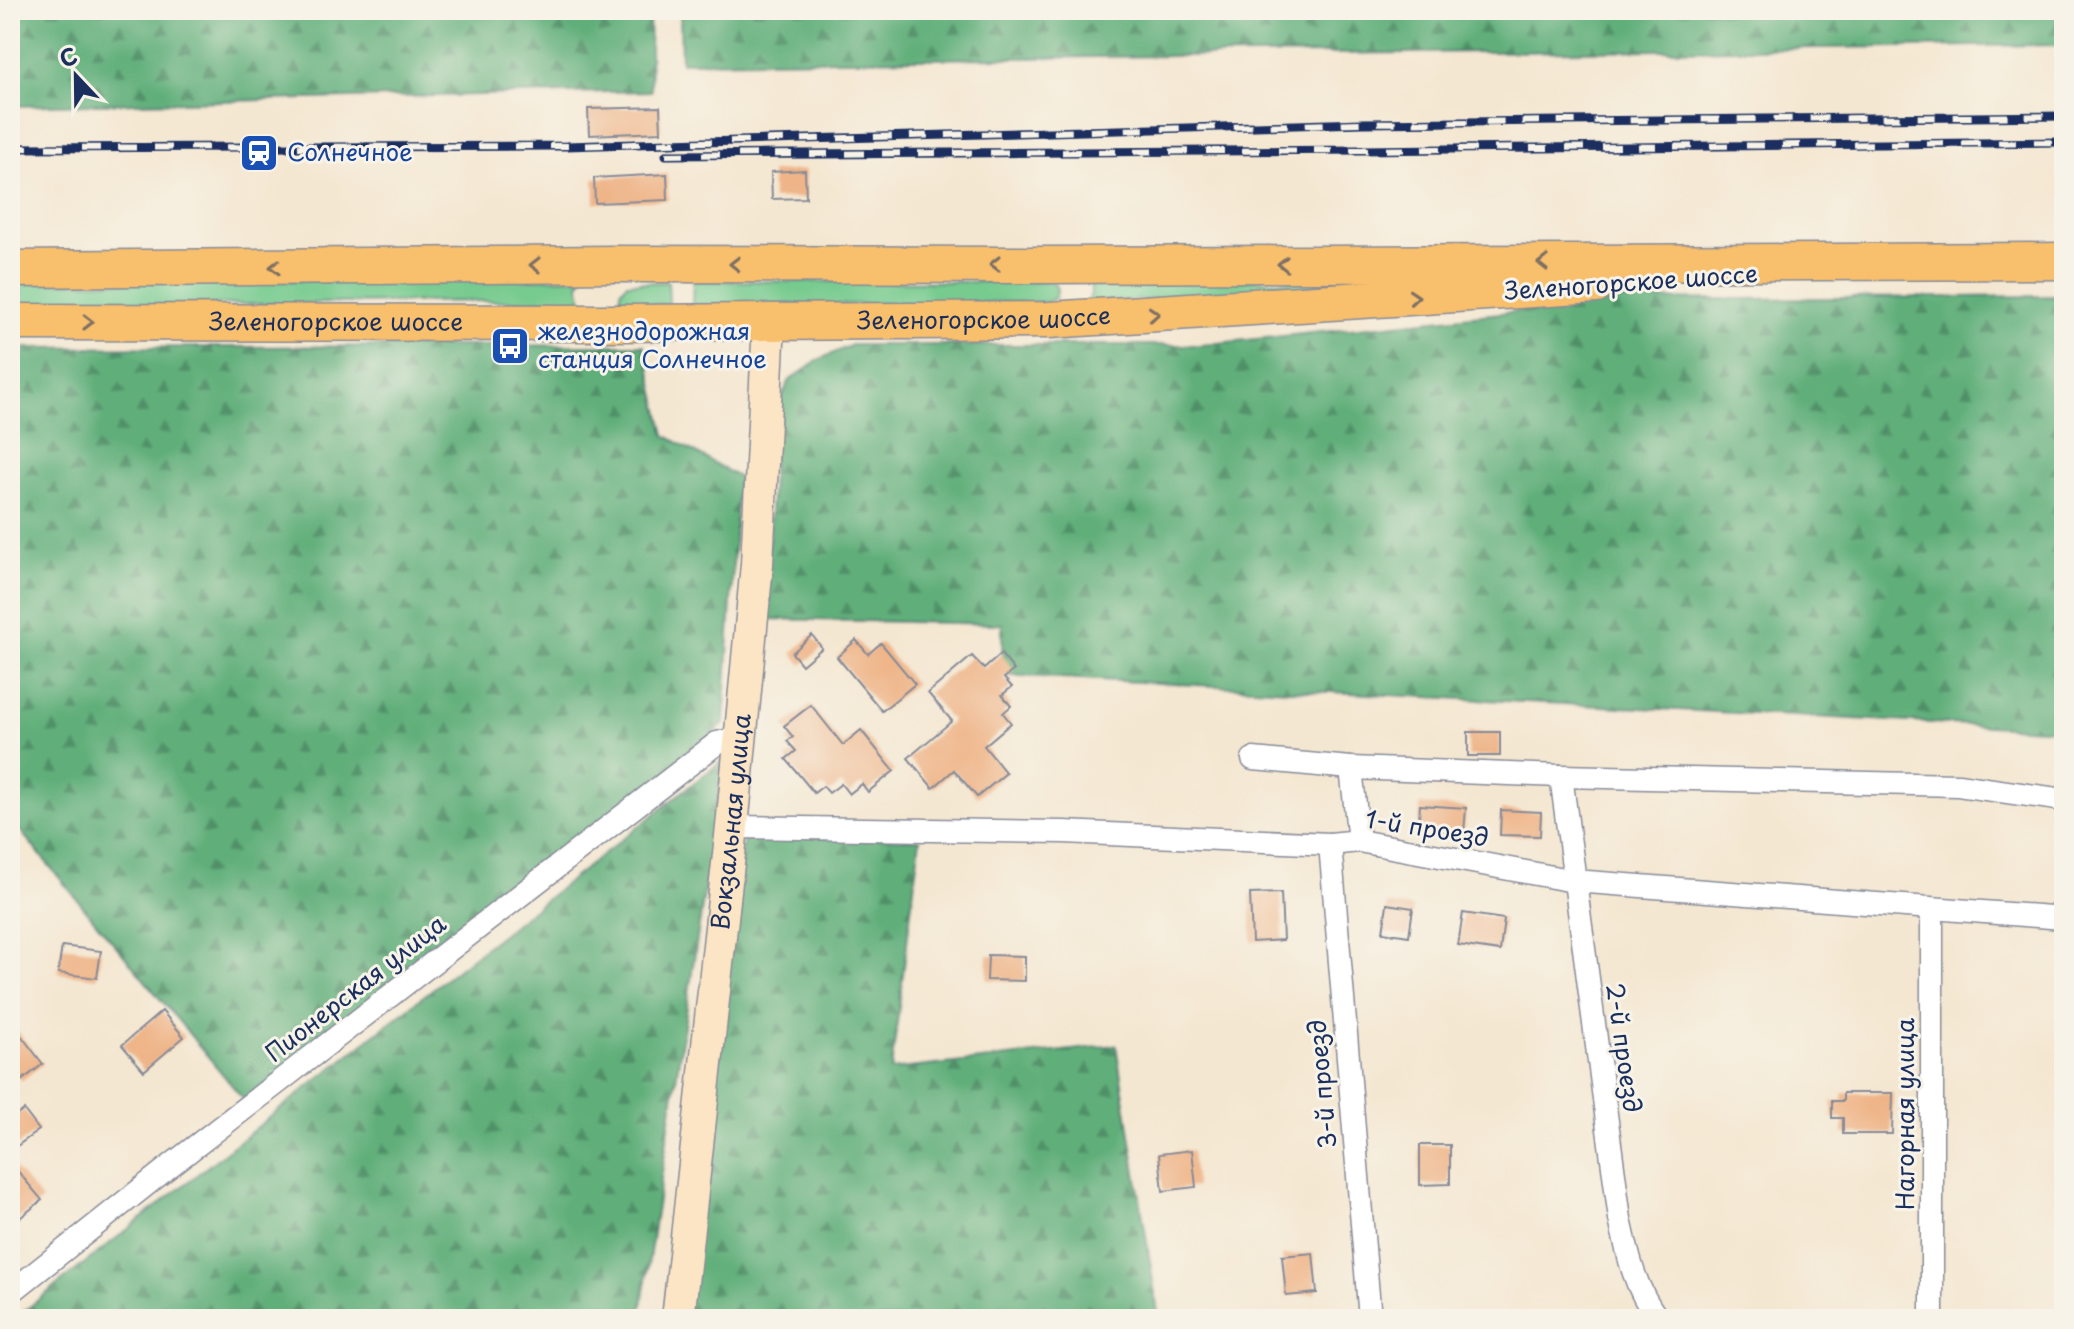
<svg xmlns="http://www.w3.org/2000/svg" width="2074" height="1329" viewBox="0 0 2074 1329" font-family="'Playpen Sans',sans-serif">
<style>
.green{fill:#77cb8f;stroke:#497d76;stroke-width:2}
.forest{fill:url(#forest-firs);stroke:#3e6f6c;stroke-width:2}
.building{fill:#efb589}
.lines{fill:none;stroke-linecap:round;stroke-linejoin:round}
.street-casing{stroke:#888b98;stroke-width:25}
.secondary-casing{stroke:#888b98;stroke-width:35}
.primary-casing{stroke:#888b98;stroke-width:39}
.street{stroke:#fff;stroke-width:22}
.secondary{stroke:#fce5c4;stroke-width:32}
.primary{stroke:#f8bf6c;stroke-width:36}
.rail-casing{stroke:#1b2f5e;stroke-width:9}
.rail{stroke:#f7f3e8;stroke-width:6;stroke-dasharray:18;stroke-linecap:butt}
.oneway{stroke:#7e7064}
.labels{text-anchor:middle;stroke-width:6;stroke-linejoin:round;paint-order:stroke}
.transit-label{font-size:24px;fill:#164399;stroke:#f7f3e8;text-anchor:start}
.street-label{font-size:24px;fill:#1b2f5e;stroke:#f7f3e8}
</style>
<defs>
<pattern id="forest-firs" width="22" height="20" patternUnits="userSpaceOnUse" patternTransform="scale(2)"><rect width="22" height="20" fill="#61af7a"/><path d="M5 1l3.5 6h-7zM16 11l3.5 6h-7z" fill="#4f8f67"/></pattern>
</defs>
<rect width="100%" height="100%" fill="#f7f3e8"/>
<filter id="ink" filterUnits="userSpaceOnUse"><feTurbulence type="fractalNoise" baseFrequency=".0125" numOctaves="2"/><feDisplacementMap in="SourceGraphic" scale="16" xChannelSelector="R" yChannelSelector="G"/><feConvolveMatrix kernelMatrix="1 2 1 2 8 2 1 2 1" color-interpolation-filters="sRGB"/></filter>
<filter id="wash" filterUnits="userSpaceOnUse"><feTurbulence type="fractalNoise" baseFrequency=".006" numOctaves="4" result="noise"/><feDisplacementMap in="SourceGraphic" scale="32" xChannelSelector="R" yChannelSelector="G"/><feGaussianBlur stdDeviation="1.8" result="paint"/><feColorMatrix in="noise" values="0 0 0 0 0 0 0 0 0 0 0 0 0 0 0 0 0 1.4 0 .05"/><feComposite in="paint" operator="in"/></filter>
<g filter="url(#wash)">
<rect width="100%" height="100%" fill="#f4e7d1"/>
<g class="green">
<path d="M1086,277L1352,282L1278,294L1088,302C1093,291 1092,287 1086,277Z"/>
<polygon points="583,278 579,284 582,300 10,307 10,283"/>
<polygon points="693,281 1053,282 1057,289 1056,297 1047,302 692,306"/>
<polygon points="668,282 669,304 629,306 620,296 622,289 627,283"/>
</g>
<g class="forest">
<polygon points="10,10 649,10 651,91 10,106"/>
<polygon points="680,10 2064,10 2064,45 681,62"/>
<polygon points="2064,296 2064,730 1003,675 1002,624 765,619 775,412 789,381 820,359 852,345 1199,345 1623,300"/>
<polygon points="644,345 665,435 738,477 724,723 703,746 245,1101 13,822 10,823 10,348"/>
<polygon points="724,759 640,1319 14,1319"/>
<polygon points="744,836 920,839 891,1070 1116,1045 1159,1319 682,1319"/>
</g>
<g id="blocks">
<g class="building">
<polygon points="660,107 661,132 589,135 588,109"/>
<polygon points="805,170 806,198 772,199 771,172"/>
<polygon points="667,174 668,200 595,203 594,178"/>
<polygon points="812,635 822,648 802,665 792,653"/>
<polygon points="856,640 868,654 881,643 915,684 882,711 837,657"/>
<polygon points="1001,654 1014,670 1004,678 1012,687 1002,695 1011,706 1003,713 1011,723 984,746 1006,773 977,797 954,770 933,788 908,758 952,721 928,693 972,656 984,669"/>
<polygon points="811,705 843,745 861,730 894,771 868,792 862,784 849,794 841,784 829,793 823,786 814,793 786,759 796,751 787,741 793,737 784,726"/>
<rect x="1468" y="732" width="32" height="24"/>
<polygon points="1420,805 1466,808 1464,833 1418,830"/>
<polygon points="1501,810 1541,812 1540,836 1500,835"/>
<polygon points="1281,893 1283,940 1252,942 1250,894"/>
<polygon points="1387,904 1413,908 1409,936 1383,932"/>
<polygon points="1463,913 1504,919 1500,951 1458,945"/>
<polygon points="62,946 101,951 97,978 58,973"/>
<polygon points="988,955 1025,956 1025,981 987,980"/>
<polygon points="162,1011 184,1037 144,1071 122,1045"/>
<polygon points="10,1021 43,1064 21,1081 10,1066"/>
<polygon points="1843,1093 1893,1093 1892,1134 1843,1134 1843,1118 1832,1118 1832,1101 1843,1101"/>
<polygon points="24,1110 39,1130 10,1151 10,1120"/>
<polygon points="1420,1145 1450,1145 1450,1184 1420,1185"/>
<polygon points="1192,1150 1196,1187 1163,1191 1159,1154"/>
<polygon points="10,1162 42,1200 10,1226"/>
<polygon points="1313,1253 1317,1293 1286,1296 1282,1256"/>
</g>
</g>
</g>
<g filter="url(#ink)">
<use href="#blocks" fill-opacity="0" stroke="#888b98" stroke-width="2"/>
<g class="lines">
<g class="street-casing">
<g id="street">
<polyline points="1253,759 1351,768 1561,776 1958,785 2064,800"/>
<polyline points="1351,768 1359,841"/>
<path d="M1561,776L1620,1219C1628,1256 1635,1289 1658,1319"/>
<polyline points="732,827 1064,832 1330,844 1359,841 1574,881 2064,918"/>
<polyline points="1330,844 1370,1319"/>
<polyline points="1932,909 1932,1319"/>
<polyline points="10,1293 170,1166 717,743 740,738"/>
</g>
</g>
<g class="secondary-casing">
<g id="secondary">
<path id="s1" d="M678,1319L732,827L757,564L769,322"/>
</g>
</g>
<g class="primary-casing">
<g id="primary">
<polyline points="10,269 613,264 1047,265 2064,261"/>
<path id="s2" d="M10,322L614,323L1049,320L1596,285"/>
</g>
</g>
<use href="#street" class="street"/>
<use href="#secondary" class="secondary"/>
<use href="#primary" class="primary"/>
<g class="rail-casing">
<g id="rail">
<polyline points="10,148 566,146 1363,123 2064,116"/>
<polyline points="666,155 1362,150 2064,142"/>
</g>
</g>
<use href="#rail" class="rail"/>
</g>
<defs><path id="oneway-chevron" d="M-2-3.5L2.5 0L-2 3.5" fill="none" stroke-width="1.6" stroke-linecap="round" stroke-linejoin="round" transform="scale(2)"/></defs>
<g class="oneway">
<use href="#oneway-chevron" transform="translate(1543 263) rotate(180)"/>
<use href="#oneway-chevron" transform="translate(735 264) rotate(-180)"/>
<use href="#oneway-chevron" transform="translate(995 264) rotate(-180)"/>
<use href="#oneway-chevron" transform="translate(1283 264) rotate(180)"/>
<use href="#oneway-chevron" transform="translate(535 265) rotate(180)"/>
<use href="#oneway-chevron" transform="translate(275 267) rotate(180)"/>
<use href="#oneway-chevron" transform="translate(1414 297) rotate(-4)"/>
<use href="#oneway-chevron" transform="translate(1154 314) rotate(-4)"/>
<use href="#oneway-chevron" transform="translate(88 322)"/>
</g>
</g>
<defs>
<g id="station-square" transform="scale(2)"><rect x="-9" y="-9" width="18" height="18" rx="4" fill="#1a4fb4" stroke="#f7f3e8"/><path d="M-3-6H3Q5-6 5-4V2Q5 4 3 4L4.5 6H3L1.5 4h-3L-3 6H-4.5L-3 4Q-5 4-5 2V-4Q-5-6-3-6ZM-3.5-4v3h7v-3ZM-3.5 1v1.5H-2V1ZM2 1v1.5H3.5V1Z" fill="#fff"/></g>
<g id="bus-square" transform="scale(2)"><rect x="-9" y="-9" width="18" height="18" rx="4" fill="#1a4fb4" stroke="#f7f3e8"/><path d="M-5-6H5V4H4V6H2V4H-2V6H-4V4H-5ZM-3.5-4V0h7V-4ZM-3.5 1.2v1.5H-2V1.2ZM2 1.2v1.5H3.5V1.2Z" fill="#fff"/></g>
</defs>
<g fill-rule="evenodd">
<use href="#station-square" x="259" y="153"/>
<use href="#bus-square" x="510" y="346"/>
</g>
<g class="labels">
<g class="transit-label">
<text x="287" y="161">Солнечное</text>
<text x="538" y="340">железнодорожная<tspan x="538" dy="28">станция Солнечное</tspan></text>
</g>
<g class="street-label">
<text transform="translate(1631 283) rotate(-4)" y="8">Зеленогорское шоссе</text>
<text dy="8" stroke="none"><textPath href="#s2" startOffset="974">Зеленогорское шоссе</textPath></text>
<text dy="8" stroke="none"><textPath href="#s2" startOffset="326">Зеленогорское шоссе</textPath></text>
<text dy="8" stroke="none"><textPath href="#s1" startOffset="500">Вокзальная улица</textPath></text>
<text transform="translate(1427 829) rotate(9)" y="8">1-й проезд</text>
<text transform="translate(356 989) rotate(-38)" y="8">Пионерская улица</text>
<text transform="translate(1623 1048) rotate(82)" y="8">2-й проезд</text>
<text transform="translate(1323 1084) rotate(-95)" y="8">3-й проезд</text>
<text transform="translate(1906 1114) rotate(-90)" y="8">Нагорная улица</text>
</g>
</g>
<rect width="2074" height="1329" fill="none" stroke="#f7f3e8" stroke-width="40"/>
<g transform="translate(76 76) rotate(338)" stroke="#f7f3e8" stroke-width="6" paint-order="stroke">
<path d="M0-6L14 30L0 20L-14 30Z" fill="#1b2f5e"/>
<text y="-12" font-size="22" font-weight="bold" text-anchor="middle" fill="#1b2f5e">С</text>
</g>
</svg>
